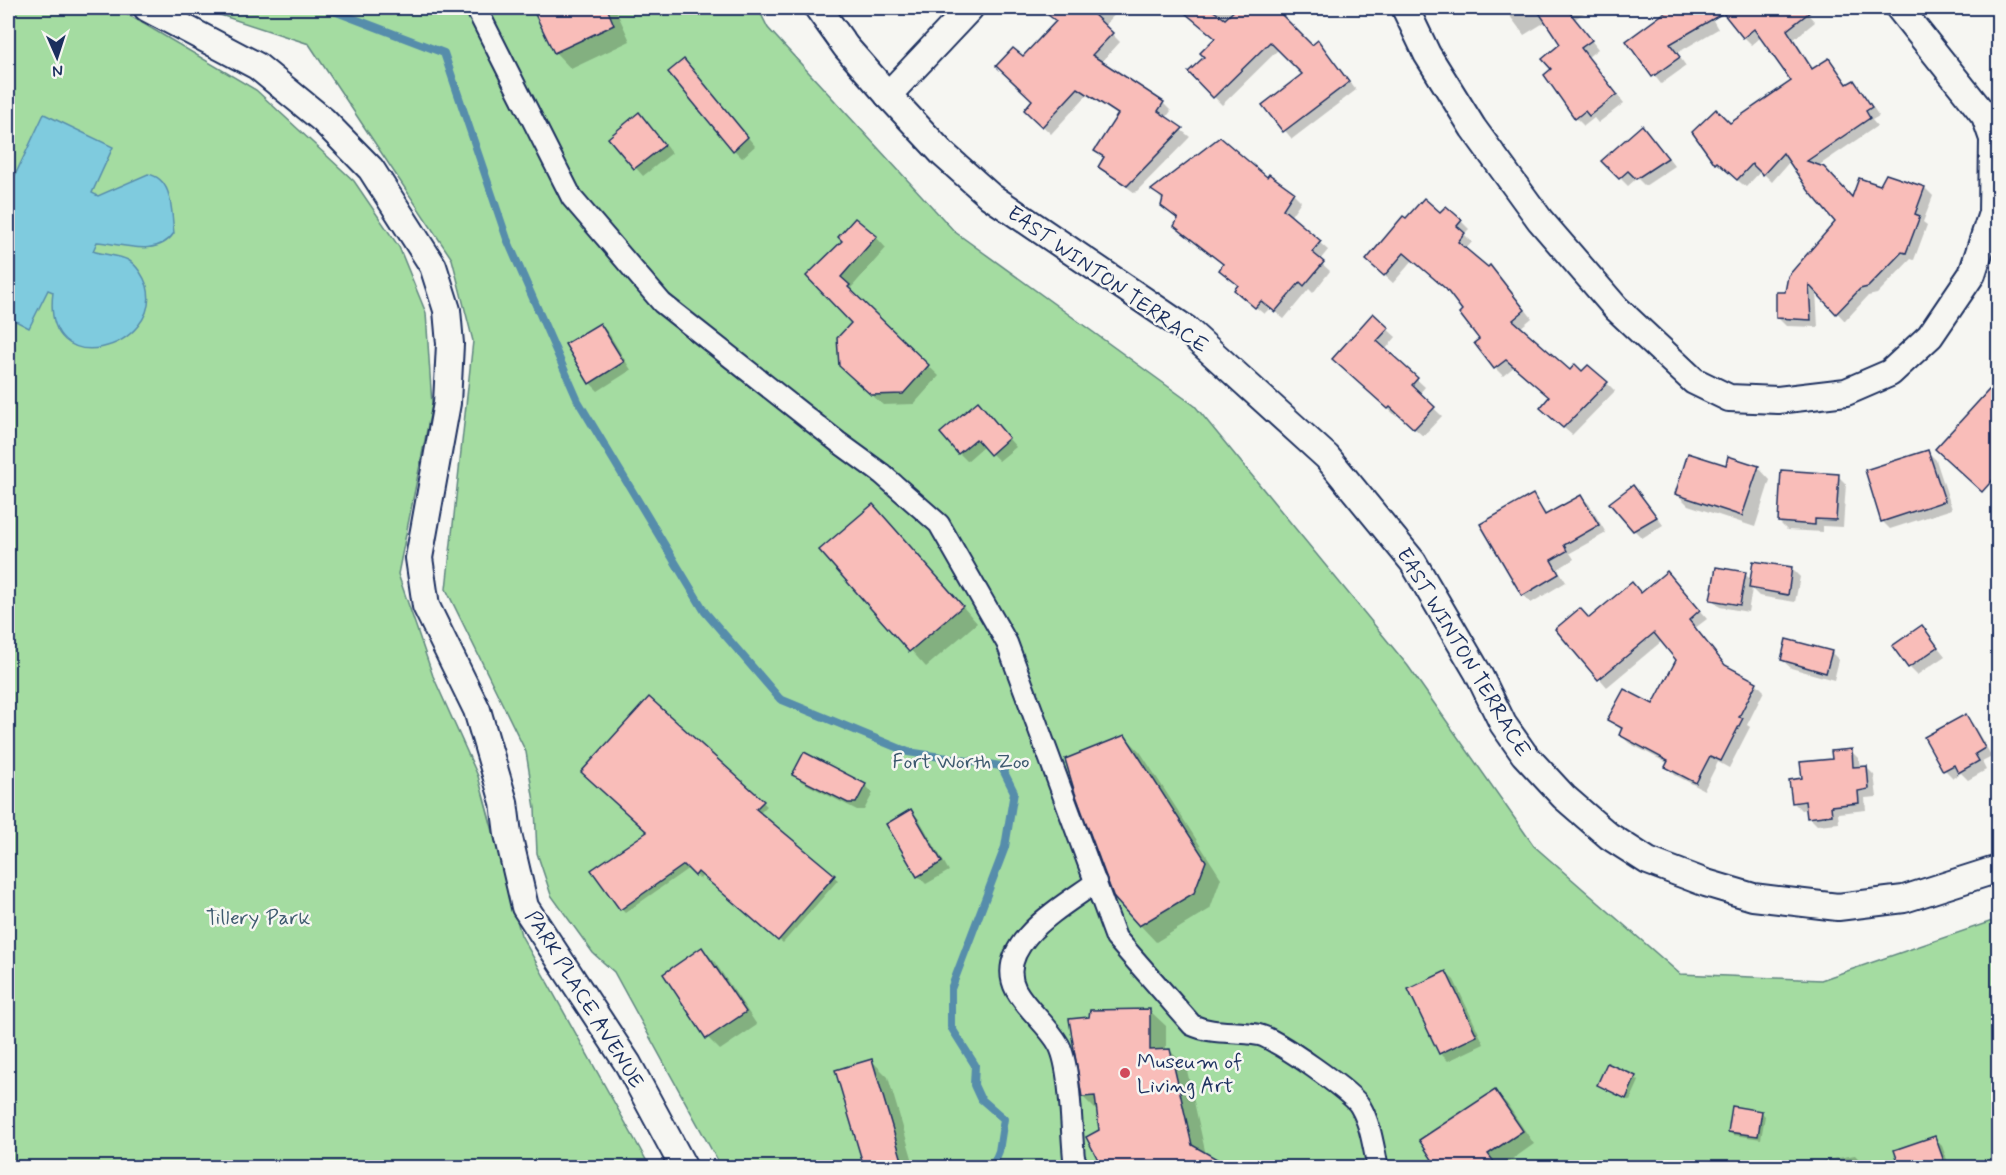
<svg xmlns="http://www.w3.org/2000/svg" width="2006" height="1175" viewBox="0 0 2006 1175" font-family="Mynerve,sans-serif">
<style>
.green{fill:#a4dca1;stroke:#608680;stroke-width:1.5}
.water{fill:#7fcbde;stroke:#578dab;stroke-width:1.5}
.shadow{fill:#0003}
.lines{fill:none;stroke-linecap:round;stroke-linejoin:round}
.stream{stroke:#578dab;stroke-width:8}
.building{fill:#f9bdb9;stroke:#1b2f5e;stroke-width:1.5}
.pedestrian-casing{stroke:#1b2f5e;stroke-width:24}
.minor-casing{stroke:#1b2f5e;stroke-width:30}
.pedestrian{stroke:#f6f6f2;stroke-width:20}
.minor{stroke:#f6f6f2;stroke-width:26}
.poi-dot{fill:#d1495b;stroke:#f6f6f2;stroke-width:2}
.labels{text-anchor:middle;stroke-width:5;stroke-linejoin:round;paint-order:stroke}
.street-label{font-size:21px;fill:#1b2f5e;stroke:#f6f6f2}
.park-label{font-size:21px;fill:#3d5a6f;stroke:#f6f6f2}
.poi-label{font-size:21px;fill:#1b2f5e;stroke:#f6f6f2;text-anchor:start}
</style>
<rect width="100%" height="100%" fill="#f6f6f2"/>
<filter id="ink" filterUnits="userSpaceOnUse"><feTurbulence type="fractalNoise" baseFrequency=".0167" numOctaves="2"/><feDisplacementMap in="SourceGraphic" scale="12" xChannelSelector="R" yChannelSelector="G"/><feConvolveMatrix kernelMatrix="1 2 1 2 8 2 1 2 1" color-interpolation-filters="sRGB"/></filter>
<g filter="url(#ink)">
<g class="green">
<polygon points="8,8 117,8 256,90 354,181 399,247 426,313 432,405 398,574 433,676 478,776 521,935 650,1167 8,1167"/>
<polygon points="199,8 758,8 768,28 955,232 1195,406 1408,666 1534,846 1680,974 1821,980 1998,919 1998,1167 721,1167 614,972 593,953 551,895 537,853 535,808 526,752 446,589 473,341 452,259 309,44"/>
</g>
<path class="water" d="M44,114L113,147L92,193L98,196L148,174C174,179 171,212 174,233C158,258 122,244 97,242L93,251C103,255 118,255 128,260C137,265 144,277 147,286C164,347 41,387 53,292L48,290L29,328L8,317V190Z"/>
<g class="shadow">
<polygon points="533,8 615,8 630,41 571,69 555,52"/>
<polygon points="931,8 942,8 936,12"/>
<polygon points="1039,8 1121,8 1104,26 1120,42 1101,63 1163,103 1171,111 1166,118 1190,137 1135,193 1100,167 1105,159 1096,151 1119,116 1087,95 1051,134 1026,110 1034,101 1023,59 1057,22"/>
<polygon points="1180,8 1287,8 1289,10 1282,17 1312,47 1325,50 1356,90 1292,139 1264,105 1304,74 1279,49 1222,105 1190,72 1206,57 1216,39"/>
<polygon points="1504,8 1592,8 1575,19 1598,49 1588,57 1624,103 1598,123 1594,118 1584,126 1576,118 1553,69 1562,45 1547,21 1524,35"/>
<polygon points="1660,8 1706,8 1718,29 1677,53 1686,66 1661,84 1628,41 1664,15"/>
<polygon points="1728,8 1802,8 1815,22 1794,39 1814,70 1829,60 1849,85 1853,82 1861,90 1879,116 1872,120 1877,126 1818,166 1852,199 1881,187 1886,176 1925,188 1933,196 1923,222 1927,225 1914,260 1911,259 1877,294 1868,296 1845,321 1816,290 1818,327 1786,326 1778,318 1786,294 1837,222 1790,161 1772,182 1761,171 1746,187 1716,163 1730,125 1793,81 1761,37 1752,45 1744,37 1723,11"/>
<polygon points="692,69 755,146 742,158 734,150"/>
<polygon points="647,122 672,153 643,176 610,138"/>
<polygon points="1650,135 1675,166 1645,186 1637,178 1628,186 1603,161"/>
<polygon points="1267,180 1293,193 1301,201 1290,217 1328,250 1319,261 1330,271 1313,293 1309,289 1284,319 1270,308 1264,314 1244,298 1239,286 1224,265 1184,233 1180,220 1153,190"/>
<polygon points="1441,214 1461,221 1469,229 1464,234 1472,242 1465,250 1498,275 1532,318 1520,328 1570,372 1583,373 1607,383 1615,391 1572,435 1550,416 1551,398 1515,366 1503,376 1495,368 1464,310 1450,291 1413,260 1393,283 1376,268 1406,220"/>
<polygon points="876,237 886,248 851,288 858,298 939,376 914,404 883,405 851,376 853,323 808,276 844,241"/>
<polygon points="1373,316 1396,337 1385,350 1425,387 1419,394 1442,416 1423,436 1398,414 1396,416 1342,367"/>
<polygon points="600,325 608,332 631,370 598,391 590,383"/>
<polygon points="1998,382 1998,467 1958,427"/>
<polygon points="985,411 1016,447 999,461 984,446 967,461 959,453"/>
<polygon points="1928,452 1936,460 1952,509 1890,529 1882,521"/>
<polygon points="1727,467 1758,467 1770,480 1755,527 1688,505 1676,493"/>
<polygon points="1838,476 1846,484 1843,527 1823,526 1823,532 1787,530 1779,522"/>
<polygon points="1641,495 1663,525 1642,538 1634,530"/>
<polygon points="1532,496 1548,516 1581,496 1589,504 1606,533 1570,553 1574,559 1558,569 1566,582 1531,603 1523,595"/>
<polygon points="889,522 977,623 926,667 821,550"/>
<polygon points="1792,569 1800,577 1795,602 1759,596 1752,589 1748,612 1720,607 1712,599 1745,574 1752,581"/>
<polygon points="1667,573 1707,619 1695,628 1727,668 1756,683 1764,691 1747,725 1750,727 1729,768 1718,762 1704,790 1675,775 1667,767 1669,764 1629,743 1621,735 1623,731 1609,720 1654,706 1678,660 1662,641 1607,687 1558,630 1590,620 1642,595"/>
<polygon points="1922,627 1945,656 1917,675 1909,667"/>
<polygon points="1831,652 1839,660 1834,680 1791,668 1782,660"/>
<polygon points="649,699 767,806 760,813 838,880 783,943 703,875 700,879 689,868 625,913 621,909 649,832"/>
<polygon points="1965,716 1973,724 1992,757 1982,762 1986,770 1968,780 1961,773 1953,778 1945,770 1927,738"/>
<polygon points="1125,736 1141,753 1221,878 1210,909 1156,942 1140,925"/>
<polygon points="1851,751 1859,759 1860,768 1866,767 1874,775 1877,797 1865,798 1866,810 1838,813 1839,823 1817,825 1809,817 1808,809 1801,810 1793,802 1803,779"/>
<polygon points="794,774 865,785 873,793 864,810 857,810 802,782"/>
<polygon points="911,811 919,819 949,871 926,884 918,876"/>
<polygon points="702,949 714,961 757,1025 720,1050 708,1038"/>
<polygon points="1446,973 1454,980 1484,1044 1448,1061 1440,1053"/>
<polygon points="1149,1010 1166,1026 1166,1050 1169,1050 1186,1066 1206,1155 1228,1168 1104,1168 1088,1137 1100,1131 1098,1112 1083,1097"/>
<polygon points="872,1061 888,1077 915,1168 865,1168 837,1071"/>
<polygon points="1635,1077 1639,1081 1630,1101 1599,1085"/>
<polygon points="1495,1092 1507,1104 1534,1144 1500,1168 1439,1168 1421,1140"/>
<polygon points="1761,1112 1765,1116 1761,1139 1733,1135 1729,1132"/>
<polygon points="1934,1138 1942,1146 1950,1168 1902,1168 1896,1151"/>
<polygon points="1855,1155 1867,1168 1805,1168 1805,1164"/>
</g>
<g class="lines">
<polyline class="stream" points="326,8 444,53 507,239 578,401 705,612 780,699 908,752 1001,766 1014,792 1005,847 951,989 951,1027 975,1065 974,1085 980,1098 1004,1119 999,1151 992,1168"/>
</g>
<g class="building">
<polygon points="532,8 607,8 614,25 554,53"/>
<polygon points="1039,8 1087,8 1113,33 1092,55 1164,102 1158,111 1183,128 1127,186 1098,167 1104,157 1094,151 1118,114 1078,88 1042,127 1024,110 1032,100 996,66 1013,48 1023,56 1056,21"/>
<polygon points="1179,8 1209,8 1225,19 1237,8 1275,8 1312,45 1318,40 1349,82 1283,132 1262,105 1302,74 1270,42 1213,98 1188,72 1204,57 1200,53 1215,38"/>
<polygon points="1536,8 1566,8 1592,40 1581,48 1617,94 1589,116 1585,111 1575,119 1544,75 1551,69 1542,59 1560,44"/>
<polygon points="1671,8 1815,8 1787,30 1812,69 1829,58 1847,84 1854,80 1872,107 1866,111 1870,118 1807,161 1824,167 1852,197 1859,178 1880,185 1886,174 1925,187 1915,214 1920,216 1906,253 1902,252 1868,287 1860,289 1836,314 1809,285 1811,320 1776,318 1776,292 1785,292 1788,276 1835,222 1808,190 1783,153 1763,175 1752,164 1737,180 1717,162 1715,164 1692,132 1716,109 1730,123 1791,81 1754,29 1743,38 1723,13 1670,44 1680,57 1652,77 1626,41"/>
<polygon points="684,59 748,137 733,151 668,72"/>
<polygon points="639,112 665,145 634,169 608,138"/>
<polygon points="1642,125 1668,158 1636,179 1628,171 1619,179 1601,161"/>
<polygon points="1220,137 1267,177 1269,174 1294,192 1283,209 1321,241 1312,252 1324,262 1304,286 1300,282 1275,312 1261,301 1255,308 1234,290 1238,285 1219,270 1223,264 1174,226 1178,219 1161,206 1163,198 1151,190"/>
<polygon points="1424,198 1440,212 1446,206 1462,220 1457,226 1465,233 1458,242 1488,267 1490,265 1525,310 1513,320 1570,370 1575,364 1582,371 1588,365 1608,382 1563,428 1540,408 1549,397 1506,360 1494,369 1474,343 1479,339 1459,313 1462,310 1446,289 1404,253 1384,276 1366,260 1403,216 1406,218"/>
<polygon points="855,218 877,236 841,277 850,285 848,287 929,365 903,394 871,395 839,366 837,338 851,323 806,276 842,241 838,237"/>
<polygon points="1373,313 1389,328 1377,341 1418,378 1412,385 1435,407 1414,429 1390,407 1388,409 1332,359"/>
<polygon points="600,323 624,362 589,384 565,344"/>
<polygon points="1998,380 1998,474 1982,492 1935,449"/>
<polygon points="978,401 1009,438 990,455 976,439 958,454 940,433"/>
<polygon points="1928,450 1945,501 1881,522 1865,470"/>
<polygon points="1688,453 1726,465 1728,456 1759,466 1742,516 1675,494"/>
<polygon points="1781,470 1839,474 1836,520 1815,519 1815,525 1778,522"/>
<polygon points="1633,485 1657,517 1633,531 1609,503"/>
<polygon points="1533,494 1545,515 1581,495 1599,525 1564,545 1567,551 1551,560 1559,574 1522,596 1480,524"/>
<polygon points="873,504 963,606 909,652 819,550"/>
<polygon points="1753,561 1792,567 1788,595 1749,588"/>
<polygon points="1716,567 1746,572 1740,605 1710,600"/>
<polygon points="1667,571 1700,610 1689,620 1725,665 1757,682 1739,717 1743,718 1721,761 1710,756 1696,783 1665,767 1668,761 1619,735 1622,728 1607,720 1624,689 1653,704 1676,660 1654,633 1598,680 1555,629 1580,608 1589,618 1632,582 1641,593"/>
<polygon points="1922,625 1938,647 1908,668 1892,646"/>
<polygon points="1786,639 1832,651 1826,673 1781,660"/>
<polygon points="649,697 764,801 756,809 835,875 778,941 698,872 695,876 684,865 620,910 591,870 647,832 581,772"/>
<polygon points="1966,714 1985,748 1975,754 1979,761 1958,773 1954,765 1943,771 1924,737"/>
<polygon points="1125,735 1206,861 1194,893 1139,926 1114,898 1075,793 1065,759"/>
<polygon points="1852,749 1853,767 1867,766 1869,789 1858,791 1859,803 1831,806 1832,815 1807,818 1805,801 1792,803 1789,780 1802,778 1800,762 1832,759 1831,751"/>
<polygon points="804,752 866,784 856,803 848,803 792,775"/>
<polygon points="911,809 942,862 917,877 886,824"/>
<polygon points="702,947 746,1012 706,1039 663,974"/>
<polygon points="1446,971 1477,1036 1439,1054 1408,989"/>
<polygon points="1150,1009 1150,1050 1170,1049 1192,1145 1231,1167 1102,1167 1086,1137 1099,1130 1095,1096 1082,1097 1069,1019 1089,1017 1090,1010"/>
<polygon points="872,1059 904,1167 864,1167 835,1070"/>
<polygon points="1607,1063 1636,1076 1626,1099 1597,1085"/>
<polygon points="1495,1090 1523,1131 1488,1154 1498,1167 1437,1167 1419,1140"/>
<polygon points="1732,1106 1762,1111 1758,1136 1728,1132"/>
<polygon points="1935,1136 1946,1167 1900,1167 1894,1150"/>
</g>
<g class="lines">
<g class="pedestrian-casing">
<g id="pedestrian">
<path d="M476,8L572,198L662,303L838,442L882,474L939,524L1007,643L1116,938L1192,1025C1214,1035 1236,1030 1259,1035C1275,1038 1353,1093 1360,1106C1371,1125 1373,1146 1378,1168"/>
<path d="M1079,1168L1074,1158C1071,1130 1071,1068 1059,1045C1048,1025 1027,1010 1016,990C992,944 1067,904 1096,882"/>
</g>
</g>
<g class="minor-casing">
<g id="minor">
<polyline points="147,8 257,66 323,120 371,169 433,266 447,310 450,344 447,403 419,558 426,606 477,710 504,802 508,834 525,907 628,1064 684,1168"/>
<polyline points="818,8 846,47 888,95 943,154 990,196 1186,329 1327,457 1413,562 1478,673 1503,724 1524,754 1564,797 1609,836 1648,861 1706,883 1753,897 1838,907 1904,899 1998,869"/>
<polyline points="1405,8 1427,54 1473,128 1540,220 1616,308 1694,381 1729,398 1778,400 1846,392 1890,373 1930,336 1972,274 1992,213 1993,139 1985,116 1899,8"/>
<polyline points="888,95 970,8"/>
</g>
</g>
<use href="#pedestrian" class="pedestrian"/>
<use href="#minor" class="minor"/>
</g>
</g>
<circle class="poi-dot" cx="1125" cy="1073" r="6"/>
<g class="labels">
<g class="street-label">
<text transform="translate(1108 279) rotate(35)" y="7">EAST WINTON TERRACE</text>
<text transform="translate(1464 652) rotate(59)" y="7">EAST WINTON TERRACE</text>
<text transform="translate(585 999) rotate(58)" y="7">PARK PLACE AVENUE</text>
</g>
<g class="park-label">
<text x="961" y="768">Fort Worth Zoo</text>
<text x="258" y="924">Tillery Park</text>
</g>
<g class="poi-label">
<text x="1137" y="1068">Museum of<tspan x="1137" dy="24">Living Art</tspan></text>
</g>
</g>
<rect width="2006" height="1175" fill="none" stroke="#f6f6f2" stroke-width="30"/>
<rect x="15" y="15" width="1976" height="1145" fill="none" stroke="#1b2f5e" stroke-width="2" filter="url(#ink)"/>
<g transform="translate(57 57) rotate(177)" stroke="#f6f6f2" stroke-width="4.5" paint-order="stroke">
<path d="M0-4.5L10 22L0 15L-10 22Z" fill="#1b2f5e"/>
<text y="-9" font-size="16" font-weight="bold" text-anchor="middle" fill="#1b2f5e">N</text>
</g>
</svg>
